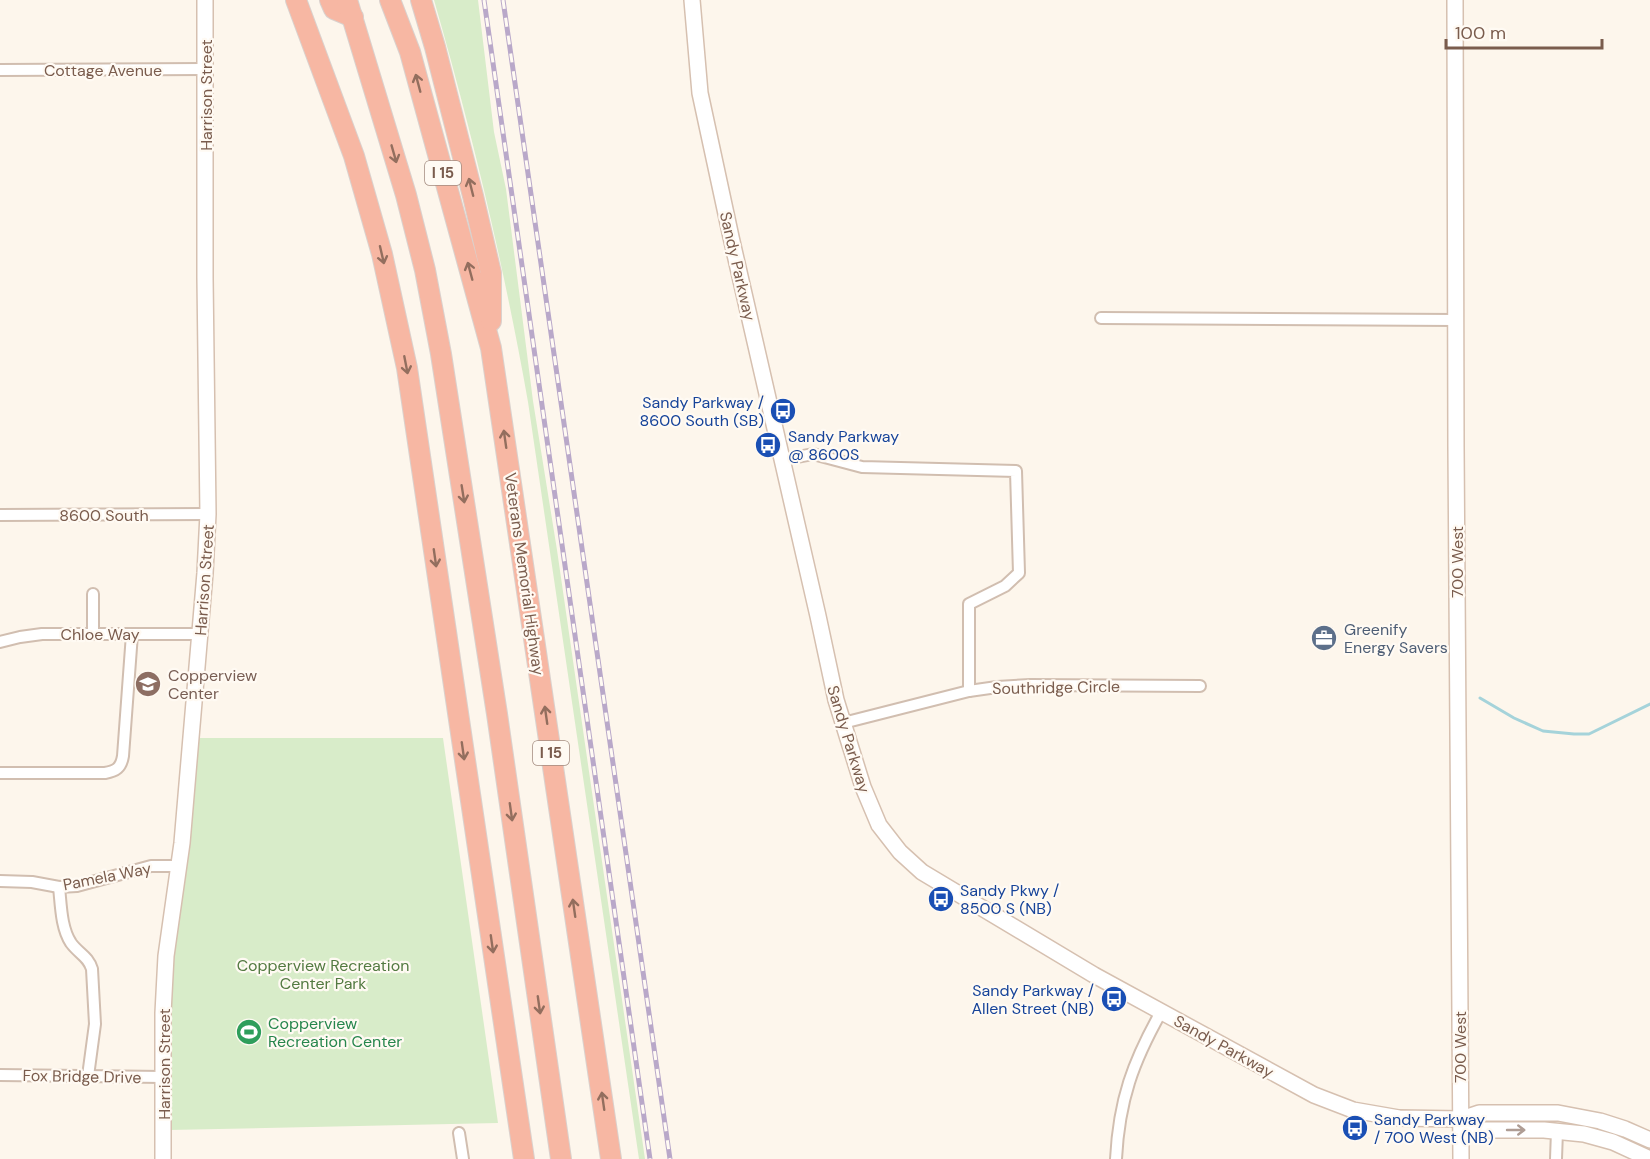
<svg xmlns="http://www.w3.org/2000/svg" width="1650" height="1159" viewBox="0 0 1650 1159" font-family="'DM Sans',sans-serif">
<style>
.green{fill:#d8ecc9}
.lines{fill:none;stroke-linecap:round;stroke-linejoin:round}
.stream{stroke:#a5d3da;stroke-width:3}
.street-casing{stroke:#d1beb0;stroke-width:14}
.secondary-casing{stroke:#d6c0b0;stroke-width:18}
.highway-casing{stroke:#dad1cd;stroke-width:22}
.street{stroke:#fff;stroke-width:10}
.secondary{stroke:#fff;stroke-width:15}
.highway{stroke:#f7b7a3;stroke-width:20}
.rail-casing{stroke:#b9a8c9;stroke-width:5}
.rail{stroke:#fffaf3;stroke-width:3;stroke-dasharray:9;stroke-linecap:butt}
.oneway{stroke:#936e5e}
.oneway2{stroke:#af9d94}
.labels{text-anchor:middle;stroke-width:4.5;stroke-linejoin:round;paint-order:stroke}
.shield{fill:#fffaf3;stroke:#a28b7f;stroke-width:1.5}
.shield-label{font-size:15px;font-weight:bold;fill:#7a5c4d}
.street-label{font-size:16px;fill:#7a5c4d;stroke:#fffaf3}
.transit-label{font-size:16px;fill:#164399;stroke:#fffaf3;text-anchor:start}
.service-label{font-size:16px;fill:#4e5e75;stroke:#fffaf3;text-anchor:start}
.education-label{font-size:16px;fill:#785e54;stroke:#fffaf3;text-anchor:start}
.park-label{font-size:16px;fill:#537a41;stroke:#fffaf3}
.leisure-label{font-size:16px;fill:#27864d;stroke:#fffaf3;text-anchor:start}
</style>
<rect width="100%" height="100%" fill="#fdf6ec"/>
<g class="green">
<path d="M434,0H478L494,132L506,189L533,401L557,550L645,1159H639L528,402C504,266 472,132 434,0Z"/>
<polygon points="196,738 443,738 498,1123 169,1130 172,1067 170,987 172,960 186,872 193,805"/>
</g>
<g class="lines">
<polyline class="stream" points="1480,698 1514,718 1543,731 1574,734 1589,734 1650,704"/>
<g class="street-casing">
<g id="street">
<polyline points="0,70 205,69"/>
<polyline points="1101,318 1456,320"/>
<polyline points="782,460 813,454 862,467 1016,471 1019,573 1005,586 969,604 969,691"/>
<polyline points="0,515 208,514"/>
<polyline points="93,634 93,594"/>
<polyline points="0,642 20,637 42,634 200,634"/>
<polyline points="843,723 969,691 997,687 1030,685 1200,686"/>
<path d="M0,773H105C116,771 121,768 123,756L132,634"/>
<polyline points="0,881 32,882 59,887 77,886 151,866 179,866"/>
<path d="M59,887C61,905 61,928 71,943C79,954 88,956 92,969L95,1024L88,1076"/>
<polyline points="0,1075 163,1077"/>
<polyline points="459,1133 463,1159"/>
<path d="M1116,1159C1119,1100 1133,1062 1161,1012"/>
<polyline points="1556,1159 1557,1131"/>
</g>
</g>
<g class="secondary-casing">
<g id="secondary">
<polyline points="692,0 700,93 731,237 818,616 836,700 863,787 879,825 900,852 922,872 1094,975 1314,1095 1353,1110 1399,1118 1461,1119 1479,1113 1558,1113 1600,1121 1625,1129 1650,1140"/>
<polyline points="1455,0 1456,447 1461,1159"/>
<polyline points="1461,1119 1479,1130 1544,1130 1584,1134 1613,1142 1650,1159"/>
<polyline points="163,1159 163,1013 166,956 182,843 205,573 208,514 205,278 205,0"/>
</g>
</g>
<g class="highway-casing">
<g id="highway">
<polyline points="296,0 354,156 382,254 407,368 524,1159"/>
<polyline points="330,0 334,9 353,17"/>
<polyline points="347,0 406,195 425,270 441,354 497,714 561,1159"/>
<polyline points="390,0 410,52 491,348 611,1159"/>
<polyline points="421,0 435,47 473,196 491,273 491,321"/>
</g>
</g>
<use href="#street" class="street"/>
<use href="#secondary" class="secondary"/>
<use href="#highway" class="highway"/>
<g class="rail-casing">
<g id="rail">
<polyline points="484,0 650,1159"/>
<polyline points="503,0 670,1159"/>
</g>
</g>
<use href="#rail" class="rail"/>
</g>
<defs><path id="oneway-shaft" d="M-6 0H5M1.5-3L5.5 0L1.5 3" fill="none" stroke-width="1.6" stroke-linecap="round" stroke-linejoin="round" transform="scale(1.5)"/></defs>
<g class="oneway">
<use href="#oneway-shaft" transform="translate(418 83) rotate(-105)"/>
<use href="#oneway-shaft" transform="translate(394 154) rotate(74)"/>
<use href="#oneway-shaft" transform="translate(471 187) rotate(-104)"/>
<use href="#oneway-shaft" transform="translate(382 255) rotate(77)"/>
<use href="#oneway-shaft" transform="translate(470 271) rotate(-105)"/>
<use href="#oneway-shaft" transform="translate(406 365) rotate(79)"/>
<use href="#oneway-shaft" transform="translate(505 439) rotate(-98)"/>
<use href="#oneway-shaft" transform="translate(463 494) rotate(81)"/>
<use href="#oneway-shaft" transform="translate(435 558) rotate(82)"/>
<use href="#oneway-shaft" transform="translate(546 715) rotate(-98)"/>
<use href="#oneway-shaft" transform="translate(463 751) rotate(82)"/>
<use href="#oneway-shaft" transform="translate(511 812) rotate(82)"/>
<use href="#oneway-shaft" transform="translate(574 908) rotate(-98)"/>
<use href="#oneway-shaft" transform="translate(492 944) rotate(82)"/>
<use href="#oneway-shaft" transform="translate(539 1005) rotate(82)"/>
<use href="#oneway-shaft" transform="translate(603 1101) rotate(-98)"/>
</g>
<use class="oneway2" href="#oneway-shaft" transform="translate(1516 1130)"/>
<defs>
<g id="bus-disc" transform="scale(1.35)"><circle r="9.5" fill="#1a4fb4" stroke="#fffaf3"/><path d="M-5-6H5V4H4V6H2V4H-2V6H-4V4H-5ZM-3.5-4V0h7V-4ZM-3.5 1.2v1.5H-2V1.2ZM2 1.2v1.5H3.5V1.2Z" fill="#fff"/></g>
<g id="office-disc" transform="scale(1.35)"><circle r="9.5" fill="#5c6f8a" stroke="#fffaf3"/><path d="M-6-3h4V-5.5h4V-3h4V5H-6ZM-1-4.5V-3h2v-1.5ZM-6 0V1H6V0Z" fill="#fff"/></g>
<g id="school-disc" transform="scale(1.35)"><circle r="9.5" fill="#8d6e63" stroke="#fffaf3"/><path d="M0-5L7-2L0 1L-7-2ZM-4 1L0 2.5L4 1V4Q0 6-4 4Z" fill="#fff"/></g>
<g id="stadium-disc" transform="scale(1.35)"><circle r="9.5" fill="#2e9e5b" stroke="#fffaf3"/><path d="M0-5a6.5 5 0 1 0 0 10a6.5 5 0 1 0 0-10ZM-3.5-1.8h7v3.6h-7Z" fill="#fff"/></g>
</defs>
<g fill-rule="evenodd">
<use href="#bus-disc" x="783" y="411"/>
<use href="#bus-disc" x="768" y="445"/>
<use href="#office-disc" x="1324" y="638"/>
<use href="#school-disc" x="148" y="684"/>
<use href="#bus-disc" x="941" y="899"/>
<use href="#bus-disc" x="1114" y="999"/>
<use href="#stadium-disc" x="249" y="1032"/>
<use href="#bus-disc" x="1355" y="1128"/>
</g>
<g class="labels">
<g class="shield">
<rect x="425" y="161" width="36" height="24" rx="4.5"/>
<rect x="533" y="741" width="36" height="24" rx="4.5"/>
</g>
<g class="shield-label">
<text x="443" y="178">I 15</text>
<text x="551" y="758">I 15</text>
</g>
<g class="street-label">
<text x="103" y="76">Cottage Avenue</text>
<text transform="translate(206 95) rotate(-90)" y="6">Harrison Street</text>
<text transform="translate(738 266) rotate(77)" y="6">Sandy Parkway</text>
<text x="104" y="521">8600 South</text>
<text transform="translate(1457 562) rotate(-90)" y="6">700 West</text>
<text transform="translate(525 574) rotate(82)" y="6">Veterans Memorial Highway</text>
<text transform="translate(204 580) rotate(-86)" y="6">Harrison Street</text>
<text x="100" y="640">Chloe Way</text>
<text transform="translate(1056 687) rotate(-1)" y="6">Southridge Circle</text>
<text transform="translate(849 739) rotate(73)" y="6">Sandy Parkway</text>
<text transform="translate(107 876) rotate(-11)" y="6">Pamela Way</text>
<text transform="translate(1224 1046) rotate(29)" y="6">Sandy Parkway</text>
<text transform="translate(1460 1047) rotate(-90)" y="6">700 West</text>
<text transform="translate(164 1064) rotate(-90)" y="6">Harrison Street</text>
<text transform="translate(82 1076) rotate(1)" y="6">Fox Bridge Drive</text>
</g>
<g class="transit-label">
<text x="764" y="408" text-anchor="end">Sandy Parkway /<tspan x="764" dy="18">8600 South (SB)</tspan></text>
<text x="788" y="442">Sandy Parkway<tspan x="788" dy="18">@ 8600S</tspan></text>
<text x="960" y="896">Sandy Pkwy /<tspan x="960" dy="18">8500 S (NB)</tspan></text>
<text x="1094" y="996" text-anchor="end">Sandy Parkway /<tspan x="1094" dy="18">Allen Street (NB)</tspan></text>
<text x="1374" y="1125">Sandy Parkway<tspan x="1374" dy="18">/ 700 West (NB)</tspan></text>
</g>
<g class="service-label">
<text x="1344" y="635">Greenify<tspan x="1344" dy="18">Energy Savers</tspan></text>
</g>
<g class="education-label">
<text x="168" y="681">Copperview<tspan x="168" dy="18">Center</tspan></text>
</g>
<g class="park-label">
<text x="323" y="971">Copperview Recreation<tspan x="323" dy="18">Center Park</tspan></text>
</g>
<g class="leisure-label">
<text x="268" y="1029">Copperview<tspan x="268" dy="18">Recreation Center</tspan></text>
</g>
</g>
<path d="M1446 39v9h156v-9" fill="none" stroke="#7a5c4d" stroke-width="3"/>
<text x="1455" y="39" font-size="18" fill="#7a5c4d" stroke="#fffaf3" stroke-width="4.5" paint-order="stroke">100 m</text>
</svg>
